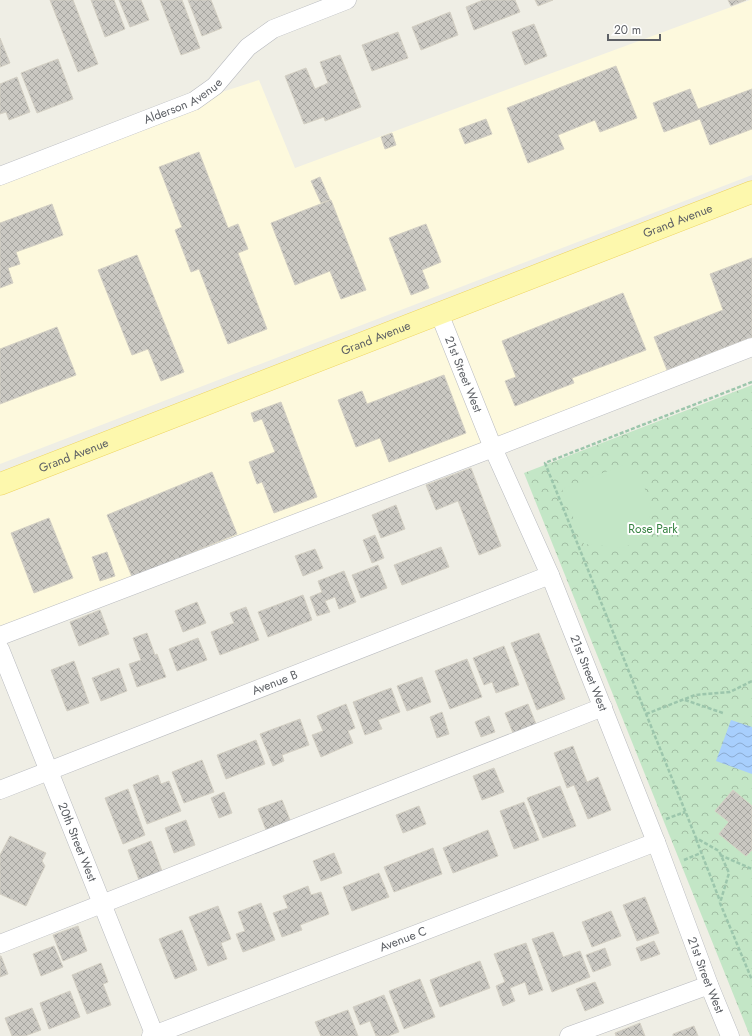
<svg xmlns="http://www.w3.org/2000/svg" width="752" height="1036" viewBox="0 0 752 1036" font-family="Jost,sans-serif">
<style>
.commercial{fill:#fdf9dd}
.park{fill:url(#park-crowns)}
.garden{fill:#c3e6c6}
.water{fill:url(#water-waves)}
.building{fill:url(#building-cross-hatch);stroke:#d4d0c4}
.lines{fill:none;stroke-linecap:round;stroke-linejoin:round}
.minor-casing{stroke:#b8babf;stroke-width:19}
.major-casing{stroke:#eed460;stroke-width:23}
.path{stroke:#9cc6ac;stroke-width:2.5;stroke-dasharray:4 2;stroke-linecap:butt}
.minor{stroke:#fff;stroke-width:18}
.major{stroke:#fdf8ad;stroke-width:22}
.labels{text-anchor:middle;stroke-width:4;stroke-linejoin:round;paint-order:stroke}
.street-label{font-size:12px;fill:#5d6065;stroke:#fff}
.park-label{font-size:12px;fill:#378342;stroke:#fff}
</style>
<defs>
<pattern id="park-crowns" width="20" height="18" patternUnits="userSpaceOnUse"><rect width="20" height="18" fill="#c3e6c6"/><path d="M2 6a3 3 0 1 1 6 0M12 15a3 3 0 1 1 6 0" fill="none" stroke="#a2bea4"/></pattern>
<pattern id="water-waves" width="16" height="10" patternUnits="userSpaceOnUse"><rect width="16" height="10" fill="#a8cffd"/><path d="M0 5q4-4 8 0t8 0" fill="none" stroke="#8cabd0"/></pattern>
<pattern id="building-cross-hatch" width="8" height="8" patternUnits="userSpaceOnUse"><rect width="8" height="8" fill="#cac8c2"/><path d="M0 0l8 8M0 8l8-8" fill="none" stroke="#a7a6a1"/></pattern>
</defs>
<rect width="100%" height="100%" fill="#efeee5"/>
<g class="commercial">
<polygon points="750,0 752,0 752,175 0,464 0,176 194,101 259,80 295,168"/>
<polygon points="752,192 752,348 0,635 0,484"/>
</g>
<polygon class="park" points="752,385 752,1036 750,1036 524,473"/>
<polygon class="garden" points="623,465 641,477 651,508 648,530 625,548 584,544 562,489"/>
<polygon class="water" points="731,720 752,727 752,774 716,761"/>
<g class="building">
<polygon points="50,0 73,0 98,64 78,72"/>
<polygon points="91,0 114,0 125,29 105,37"/>
<polygon points="119,0 141,0 149,20 130,27"/>
<polygon points="160,0 182,0 200,48 181,55"/>
<polygon points="188,0 211,0 222,28 202,36"/>
<polygon points="483,0 515,0 520,12 474,30 466,7"/>
<polygon points="535,0 553,0 538,6"/>
<polygon points="728,0 746,0 731,6"/>
<polygon points="450,12 458,35 421,50 412,27"/>
<polygon points="534,24 547,56 525,65 512,32"/>
<polygon points="398,32 408,58 372,71 362,45"/>
<polygon points="0,38 10,63 0,67"/>
<polygon points="340,55 361,107 325,121 324,117 304,124 285,76 306,68 315,89 328,83 320,62"/>
<polygon points="58,59 73,99 37,113 21,73"/>
<polygon points="616,66 637,118 600,132 595,120 558,135 564,149 528,163 507,108"/>
<polygon points="17,77 30,112 9,120 6,112 0,114 0,84"/>
<polygon points="690,89 698,109 752,89 752,129 710,145 700,119 664,132 653,103"/>
<polygon points="486,119 492,134 465,144 459,129"/>
<polygon points="392,133 396,145 385,149 381,137"/>
<polygon points="199,152 228,228 238,224 248,249 238,253 267,329 228,344 199,269 191,272 175,230 182,227 159,167"/>
<polygon points="320,177 330,200 321,203 311,181"/>
<polygon points="331,200 366,290 341,299 330,271 295,285 271,223"/>
<polygon points="52,204 63,235 16,252 20,264 8,268 13,283 0,288 0,223"/>
<polygon points="426,224 441,262 422,270 429,288 411,295 389,238"/>
<polygon points="137,255 184,372 161,381 148,349 132,355 98,270"/>
<polygon points="752,258 752,337 667,370 654,337 723,310 710,274"/>
<polygon points="623,293 646,350 572,378 574,383 515,406 505,381 516,377 502,341"/>
<polygon points="57,327 76,375 0,404 0,349"/>
<polygon points="444,375 466,433 389,462 380,438 356,447 338,400 362,391 367,404"/>
<polygon points="281,402 317,497 274,513 262,482 257,484 249,462 275,452 262,419 254,422 251,413"/>
<polygon points="471,468 501,546 479,555 458,501 436,510 426,485"/>
<polygon points="212,472 237,534 132,577 107,515"/>
<polygon points="396,505 405,529 381,538 372,515"/>
<polygon points="49,518 73,578 34,593 11,533"/>
<polygon points="375,535 384,558 372,563 363,540"/>
<polygon points="441,547 449,567 402,585 394,565"/>
<polygon points="315,549 323,568 303,576 295,556"/>
<polygon points="107,552 115,576 100,581 92,557"/>
<polygon points="378,565 387,588 361,598 352,575"/>
<polygon points="344,571 356,602 339,609 335,597 325,601 330,612 317,616 310,597 322,592 318,581"/>
<polygon points="303,595 312,620 268,637 258,612"/>
<polygon points="197,602 206,623 183,632 175,611"/>
<polygon points="246,607 259,640 220,655 211,632 234,623 230,613"/>
<polygon points="100,610 109,634 79,646 70,622"/>
<polygon points="147,633 155,655 157,654 166,677 137,687 129,664 141,660 133,638"/>
<polygon points="539,633 565,699 537,710 511,643"/>
<polygon points="198,638 207,660 177,671 169,649"/>
<polygon points="504,646 519,685 496,693 492,682 484,685 473,658"/>
<polygon points="467,659 482,697 450,709 435,671"/>
<polygon points="74,661 89,703 67,711 51,670"/>
<polygon points="119,668 127,691 101,701 92,678"/>
<polygon points="422,677 431,702 407,711 397,686"/>
<polygon points="391,688 400,712 378,720 382,729 365,735 353,702"/>
<polygon points="346,704 355,728 348,731 353,743 321,757 312,735 323,731 317,716"/>
<polygon points="528,704 536,724 513,733 505,713"/>
<polygon points="442,712 449,734 437,738 430,717"/>
<polygon points="489,716 495,732 481,737 475,722"/>
<polygon points="300,719 309,745 282,755 284,761 273,766 260,734"/>
<polygon points="256,740 265,764 226,779 217,755"/>
<polygon points="573,746 587,782 598,777 611,810 588,819 574,785 567,788 554,753"/>
<polygon points="202,760 214,792 184,803 172,772"/>
<polygon points="494,768 504,792 482,800 473,776"/>
<polygon points="158,775 161,784 169,781 181,811 147,824 133,785"/>
<polygon points="560,786 576,826 543,838 527,798"/>
<polygon points="128,789 145,835 123,844 105,798"/>
<polygon points="733,790 752,806 752,850 746,856 719,834 729,822 715,811"/>
<polygon points="224,792 232,813 219,818 211,798"/>
<polygon points="282,800 290,820 266,830 258,809"/>
<polygon points="524,802 539,840 514,849 500,811"/>
<polygon points="419,806 426,824 403,833 396,815"/>
<polygon points="186,820 195,845 174,853 165,828"/>
<polygon points="488,830 498,856 453,873 443,848"/>
<polygon points="10,836 46,853 42,861 45,866 26,906 0,894 0,855"/>
<polygon points="151,841 162,871 139,880 128,850"/>
<polygon points="433,848 442,874 394,892 384,867"/>
<polygon points="334,853 342,873 321,881 313,861"/>
<polygon points="379,873 389,897 352,911 343,887"/>
<polygon points="308,886 311,895 321,892 329,914 300,925 302,930 282,937 273,913 288,908 283,896"/>
<polygon points="645,897 659,933 637,941 623,905"/>
<polygon points="261,903 275,940 243,952 236,934 245,931 238,912"/>
<polygon points="218,906 231,939 221,943 227,959 208,966 189,917"/>
<polygon points="611,911 621,936 592,947 582,922"/>
<polygon points="78,926 87,951 63,961 53,935"/>
<polygon points="182,930 197,970 175,979 159,939"/>
<polygon points="553,932 563,957 580,951 590,977 552,992 532,939"/>
<polygon points="654,941 660,954 641,961 636,948"/>
<polygon points="526,943 543,990 529,995 525,982 510,988 515,1001 503,1006 496,986 505,982 494,954"/>
<polygon points="54,946 63,967 41,976 33,954"/>
<polygon points="605,948 611,965 593,972 586,955"/>
<polygon points="0,956 1,956 8,974 0,977"/>
<polygon points="480,961 490,988 440,1007 430,980"/>
<polygon points="101,963 108,982 103,984 111,1005 87,1014 72,975"/>
<polygon points="420,979 435,1017 404,1029 389,991"/>
<polygon points="595,982 604,1003 585,1011 576,989"/>
<polygon points="70,991 80,1017 49,1029 40,1003"/>
<polygon points="384,995 399,1032 388,1036 376,1036 370,1021 360,1025 353,1007"/>
<polygon points="32,1008 41,1030 25,1036 12,1036 5,1018"/>
<polygon points="348,1010 358,1036 321,1036 315,1022"/>
<polygon points="640,1023 645,1036 616,1036 615,1033"/>
<polygon points="694,1026 698,1036 673,1036 673,1034"/>
</g>
<g class="lines">
<g class="minor-casing">
<g id="minor">
<path id="s1" d="M0,176L194,101L215,86L248,47L273,29L347,0"/>
<path id="s2" d="M439,313L493,448L550,575L656,842L709,985L730,1036"/>
<polyline points="0,636 493,448 752,347"/>
<path id="s3" d="M0,649L155,1036"/>
<path id="s4" d="M0,790L550,575"/>
<polyline points="0,944 603,707"/>
<path id="s5" d="M151,1036L656,842"/>
<polyline points="569,1036 709,985"/>
</g>
</g>
<g class="major-casing">
<g id="major">
<path id="s6" d="M0,484L752,192"/>
</g>
</g>
<g class="path">
<polyline points="752,382 545,463 696,838 719,851 729,873 720,903 752,980"/>
<polyline points="685,700 723,713"/>
<polyline points="646,714 695,695 730,692 752,681"/>
<polyline points="666,819 685,812"/>
<polyline points="696,839 720,901"/>
<polyline points="720,855 752,869"/>
<polyline points="684,860 701,853"/>
</g>
<use href="#minor" class="minor"/>
<use href="#major" class="major"/>
</g>
<g class="labels">
<g class="street-label">
<text dy="4" stroke="none"><textPath href="#s1" startOffset="198">Alderson Avenue</textPath></text>
<text dy="4" stroke="none"><textPath href="#s6" startOffset="727">Grand Avenue</textPath></text>
<text dy="4" stroke="none"><textPath href="#s6" startOffset="403">Grand Avenue</textPath></text>
<text dy="4" stroke="none"><textPath href="#s2" startOffset="66">21st Street West</textPath></text>
<text dy="4" stroke="none"><textPath href="#s6" startOffset="79">Grand Avenue</textPath></text>
<text dy="4" stroke="none"><textPath href="#s2" startOffset="390">21st Street West</textPath></text>
<text dy="4" stroke="none"><textPath href="#s4" startOffset="295">Avenue B</textPath></text>
<text dy="4" stroke="none"><textPath href="#s3" startOffset="208">20th Street West</textPath></text>
<text dy="4" stroke="none"><textPath href="#s5" startOffset="270">Avenue C</textPath></text>
<text dy="4" stroke="none"><textPath href="#s2" startOffset="714">21st Street West</textPath></text>
</g>
<g class="park-label">
<text x="653" y="533">Rose Park</text>
</g>
</g>
<path d="M608 34v6h52v-6" fill="none" stroke="#5d6065" stroke-width="2"/>
<text x="614" y="34" font-size="12" fill="#5d6065" stroke="#ffffff" stroke-width="3" paint-order="stroke">20 m</text>
</svg>
